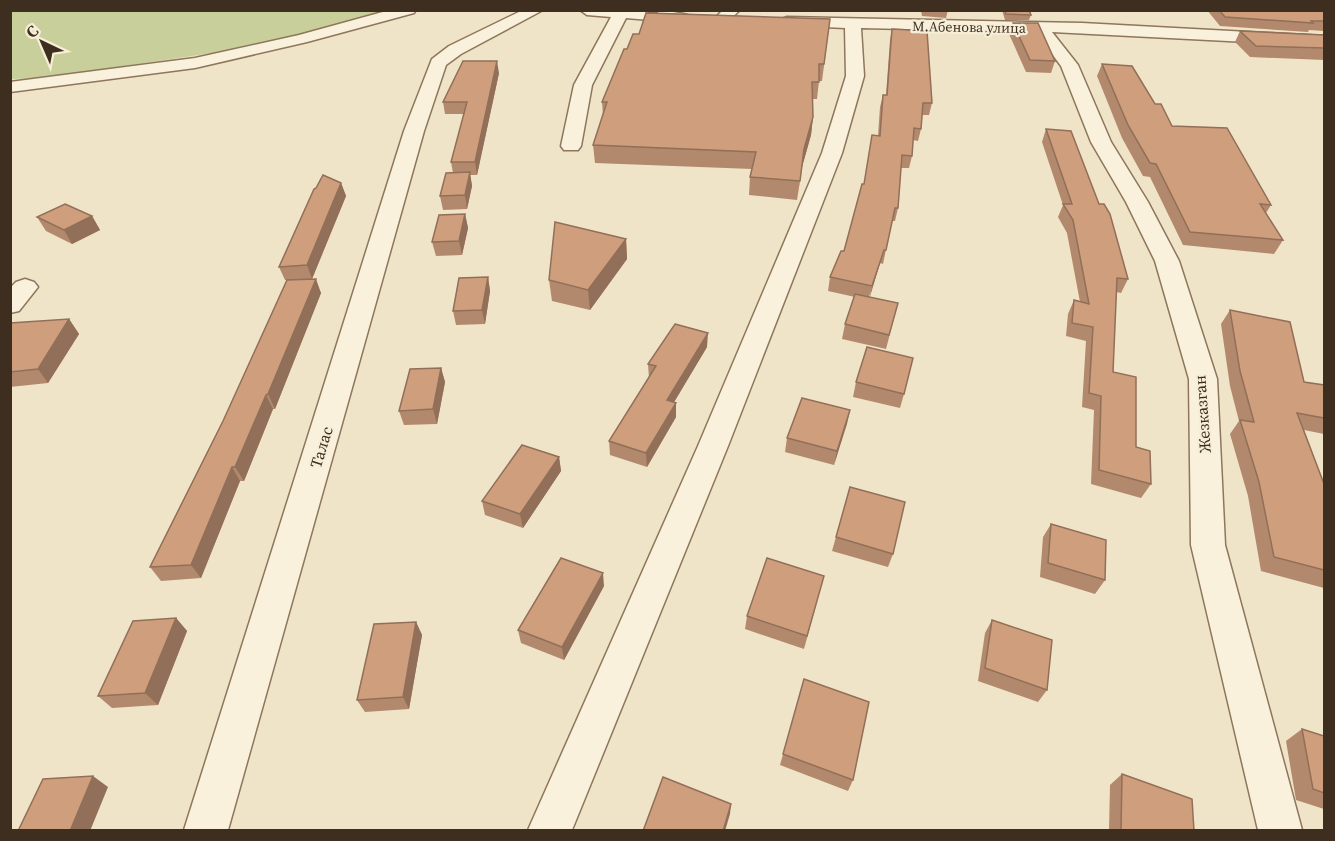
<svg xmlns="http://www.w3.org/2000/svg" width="1335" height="841" viewBox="0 0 1335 841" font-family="'Source Serif 4',serif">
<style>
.green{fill:#c9cf9b}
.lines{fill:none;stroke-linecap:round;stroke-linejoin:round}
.street-casing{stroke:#8d765c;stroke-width:3}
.street{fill:#faf1dc;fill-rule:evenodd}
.wall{fill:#b2896c}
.shaded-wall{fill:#916f58}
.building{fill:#cf9f7d;stroke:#916f58;stroke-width:1.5}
.labels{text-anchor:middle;stroke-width:4.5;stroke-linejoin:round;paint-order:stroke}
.far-street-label{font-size:14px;fill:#3d2e20;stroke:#f7eed8}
.street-label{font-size:16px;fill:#3d2e20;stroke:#f7eed8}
</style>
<rect width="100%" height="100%" fill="#f0e4c8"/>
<polygon class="green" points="10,11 383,11 260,46 43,78 11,79"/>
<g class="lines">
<g class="street-casing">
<g id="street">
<polygon points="390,10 416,10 414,13 307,42 195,68 10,92 10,82 195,58 299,35"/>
<polygon points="523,10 543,10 461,54 446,65 424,131 228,830 184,830 404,131 432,59 449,46"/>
<path d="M580,10C599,10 683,7 693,18L685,23L626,18L592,85L581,146L578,150H564L561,146L574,85L611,17L587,15Z"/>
<polygon points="723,10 740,10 727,22 717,22 714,19"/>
<polygon points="787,17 1082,23 1324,36 1324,46 1052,32 1078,65 1111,142 1148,202 1179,261 1217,379 1225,545 1302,830 1258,830 1191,545 1189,379 1155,261 1126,202 1091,142 1061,66 1036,32 861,28 864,76 842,153 728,446 572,830 528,830 698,446 822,153 846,76 845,28 782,25 779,22 782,19"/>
<polygon points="25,279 34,282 38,287 19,311 10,313 10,288 16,282"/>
</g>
</g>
<use href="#street" class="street"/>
</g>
<g class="wall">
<polygon points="647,10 658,10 658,13 830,19 822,81 819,81 817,99 812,99 813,117 811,135 802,167 797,200 749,195 750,177 752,169 595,163 593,145 603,115 602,102 627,49 639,34"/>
<polygon points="921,10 948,10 946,18 922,16"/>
<polygon points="1002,10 1029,10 1031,15 1029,20 1005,20"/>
<polygon points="1207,10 1324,10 1324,31 1309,30 1308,32 1220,26"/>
<polygon points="1013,23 1055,61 1051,73 1026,72 1009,34"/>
<polygon points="892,29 932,103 929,115 922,115 921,129 918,141 913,140 912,156 909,168 901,168 898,208 895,221 892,221 883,264 880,263 869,297 898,303 886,349 842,339 845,324 855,297 828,291 830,277 844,251 864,184 872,135 878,136 880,107 883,95 886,95 890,40"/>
<polygon points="1240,31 1324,35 1324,60 1250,57 1235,42"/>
<polygon points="1102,64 1155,104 1172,126 1271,205 1266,213 1283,240 1274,254 1183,245 1150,177 1143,176 1122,138 1097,76"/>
<polygon points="499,73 477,175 470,175 472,186 467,209 443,210 440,196 453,173 451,162 464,114 445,114 443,102"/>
<polygon points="1046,129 1128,279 1121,293 1116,292 1113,372 1136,447 1151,484 1141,498 1091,484 1094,410 1082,407 1086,341 1066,336 1068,314 1074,300 1080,302 1067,233 1058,217 1063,205 1042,142"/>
<polygon points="341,183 346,196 312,279 321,293 275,409 273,409 244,481 240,481 201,578 161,581 150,567 223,421 287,280 285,280 279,267"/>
<polygon points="465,214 468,228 462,255 436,256 432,242"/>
<polygon points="92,216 100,230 72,244 46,231 37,217"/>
<polygon points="626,239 627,259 590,310 552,301 549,280"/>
<polygon points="488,277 490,291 485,324 456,325 453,311"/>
<polygon points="1230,310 1304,382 1324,385 1324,434 1304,430 1324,484 1324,588 1261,571 1248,496 1230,434 1239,421 1230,386 1221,324"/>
<polygon points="69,319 79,334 48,383 10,387 10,323"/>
<polygon points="707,347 674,402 676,417 647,467 610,455 609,441 649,378 648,364"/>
<polygon points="441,368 445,382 437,424 404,425 399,411"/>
<polygon points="856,382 904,394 900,408 853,397"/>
<polygon points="850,410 834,465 785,452 787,438"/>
<polygon points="559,457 561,471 523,528 485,515 482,501"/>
<polygon points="850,487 893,554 888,567 832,551"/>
<polygon points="1051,524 1105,580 1095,594 1040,577 1043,537"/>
<polygon points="824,576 804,649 745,629 747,616"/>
<polygon points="604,586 564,660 521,643 518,630"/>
<polygon points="176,618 187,631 158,705 112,708 98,696"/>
<polygon points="992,620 1047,690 1038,702 978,681 985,633"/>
<polygon points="416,622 422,635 409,709 365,712 357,700"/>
<polygon points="804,679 853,780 848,791 780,765"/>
<polygon points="1302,729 1324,736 1324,809 1296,800 1286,741"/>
<polygon points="1122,774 1194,831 1109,831 1110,785"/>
</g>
<g class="shaded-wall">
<polygon points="653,10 658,10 658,23 648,13"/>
<polygon points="497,61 499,73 477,175 475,162"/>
<polygon points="813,117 811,135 802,167 797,200 804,149"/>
<polygon points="470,172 472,186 467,209 465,195"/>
<polygon points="341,183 346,196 312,279 307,265"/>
<polygon points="465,214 468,228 462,255 459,241"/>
<polygon points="92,216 100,230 72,244 64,230"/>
<polygon points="626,239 627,259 590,310 588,290"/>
<polygon points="884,250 880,263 869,300 872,286"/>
<polygon points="488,277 490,291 485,324 482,310"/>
<polygon points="316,279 321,293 275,409 268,394"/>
<polygon points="69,319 79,334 48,383 38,369"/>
<polygon points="708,333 707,347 667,414 667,400"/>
<polygon points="441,368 445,382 437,424 433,409"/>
<polygon points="266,395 273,409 244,481 235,467"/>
<polygon points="676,403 676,417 647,467 646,453"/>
<polygon points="850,410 847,424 834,465 837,451"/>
<polygon points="559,457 561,471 523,528 520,514"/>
<polygon points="232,467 240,481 201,578 191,565"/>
<polygon points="603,573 604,586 564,660 562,647"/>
<polygon points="176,618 187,631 158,705 145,693"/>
<polygon points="416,622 422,635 409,709 403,697"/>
<polygon points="93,776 108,787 90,831 70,831"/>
<polygon points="731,804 730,814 725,831 723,831"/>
</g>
<g class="building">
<polygon points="647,10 653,10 648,13 830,19 824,64 819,64 819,82 812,82 813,117 804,149 800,181 750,177 756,152 593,145 607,102 602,102 624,49 627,49 633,34 639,34"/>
<polygon points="1005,10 1029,10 1031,15 1006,14"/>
<polygon points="1219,10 1323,10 1324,12 1324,21 1311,21 1313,23 1225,17"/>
<polygon points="1013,23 1038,23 1055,61 1030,60"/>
<polygon points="892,29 927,31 932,103 923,103 921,129 914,128 912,156 902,155 898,208 895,208 886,250 884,250 872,286 830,277 841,251 844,251 862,184 864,184 872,135 880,136 883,95 887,95"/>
<polygon points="1240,31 1324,35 1324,48 1256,46"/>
<polygon points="463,61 497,61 475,162 451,162 467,102 443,102"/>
<polygon points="1102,64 1132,66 1155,104 1161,104 1172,126 1227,128 1271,205 1260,204 1283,240 1190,232 1156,164 1150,163 1128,125"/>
<polygon points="1046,129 1071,131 1099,204 1104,204 1110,214 1128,279 1117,278 1113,372 1136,377 1136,447 1150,451 1151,484 1099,470 1101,396 1089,393 1093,327 1072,323 1074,300 1089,304 1073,220 1063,204 1072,204"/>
<polygon points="470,172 465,195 440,196 446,173"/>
<polygon points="323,175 341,183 307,265 279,267 314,189 316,188"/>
<polygon points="65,204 92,216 64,230 37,217"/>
<polygon points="465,214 459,241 432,242 439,215"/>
<polygon points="555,222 626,239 588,290 549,280"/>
<polygon points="488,277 482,310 453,311 459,278"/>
<polygon points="316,279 268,394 266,395 235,467 232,467 191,565 150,567 223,421 287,280"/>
<polygon points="855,294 898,303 889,335 845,324"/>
<polygon points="1230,310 1290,322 1304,382 1324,385 1324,418 1297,413 1324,484 1324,570 1274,557 1259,482 1240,420 1254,422 1240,371"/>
<polygon points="69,319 38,369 10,372 10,323"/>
<polygon points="675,324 708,333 667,400 676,403 646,453 609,441 656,366 648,364"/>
<polygon points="867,347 913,358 904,394 856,382"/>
<polygon points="441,368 433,409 399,411 410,369"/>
<polygon points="802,398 850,410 837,451 787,438"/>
<polygon points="522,445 559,457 520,514 482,501"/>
<polygon points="850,487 905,502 893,554 836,537"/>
<polygon points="1051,524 1106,540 1105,580 1048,563"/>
<polygon points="561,558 603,573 562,647 518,630"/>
<polygon points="767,558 824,576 807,636 747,616"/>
<polygon points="176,618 145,693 98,696 133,621"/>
<polygon points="992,620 1052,640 1047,690 985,668"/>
<polygon points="416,622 403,697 357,700 374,624"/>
<polygon points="804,679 869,702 853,780 783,754"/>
<polygon points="1302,729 1324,736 1324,793 1313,789"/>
<polygon points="1122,774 1192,799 1194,831 1121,831"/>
<polygon points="93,776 70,831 18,831 43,779"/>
<polygon points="663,777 731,804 723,831 643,831"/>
</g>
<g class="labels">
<g class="far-street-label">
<text transform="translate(969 27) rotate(1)" y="5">М.Абенова улица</text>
</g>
<g class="street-label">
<text transform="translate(1202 414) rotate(-94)" y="6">Жезказган</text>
<text transform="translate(321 447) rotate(-73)" y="6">Талас</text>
</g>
</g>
<rect width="1335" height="841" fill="none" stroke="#3d2e20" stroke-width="24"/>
<g transform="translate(42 42) rotate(316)" stroke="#f7eed8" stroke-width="4.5" paint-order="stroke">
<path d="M0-4.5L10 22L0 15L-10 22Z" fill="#3d2e20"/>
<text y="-9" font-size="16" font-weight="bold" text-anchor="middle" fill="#3d2e20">С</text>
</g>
</svg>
